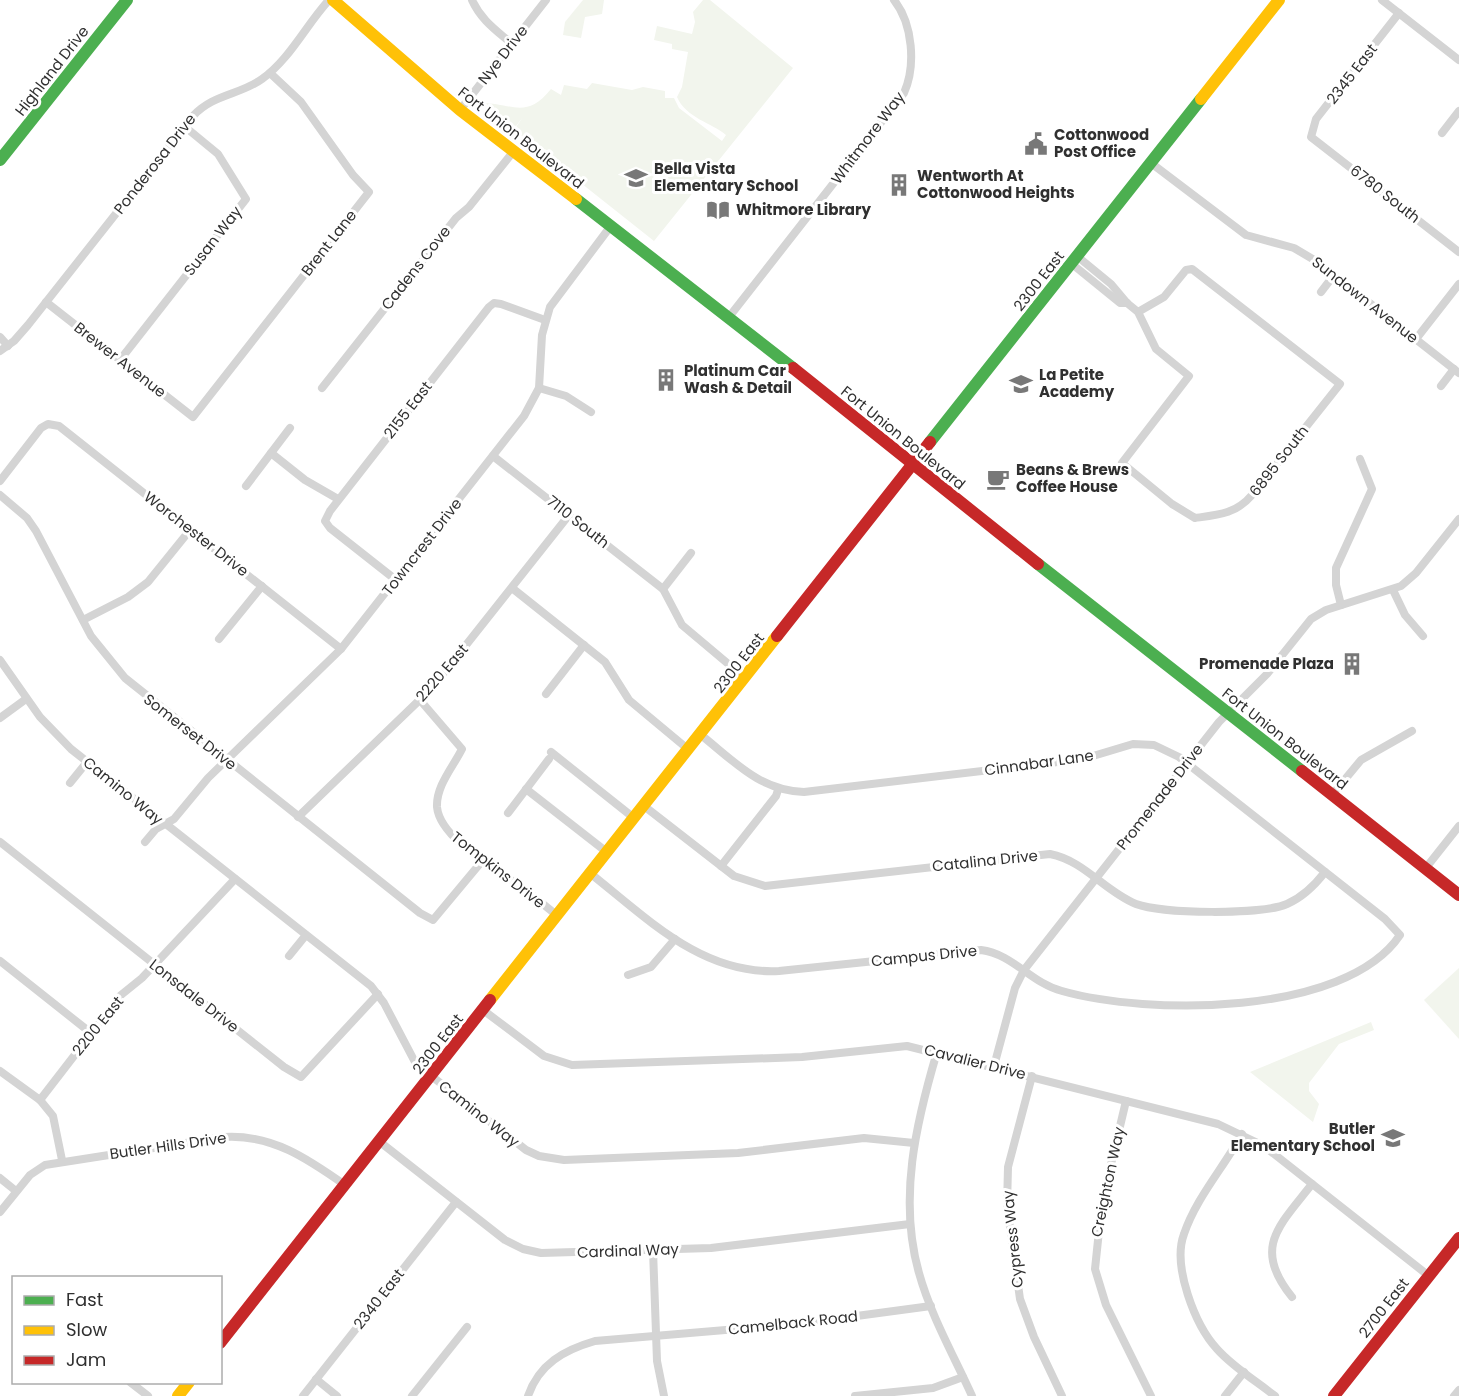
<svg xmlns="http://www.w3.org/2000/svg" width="1459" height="1396" viewBox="0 0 1459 1396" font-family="Poppins,sans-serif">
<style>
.green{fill:#f2f5ed}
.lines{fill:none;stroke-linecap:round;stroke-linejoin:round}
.street{stroke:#d4d4d4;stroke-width:8}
.fast{stroke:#4caf50;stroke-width:12}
.slow{stroke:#ffc107;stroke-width:12}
.jam{stroke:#c62828;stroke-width:12}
.labels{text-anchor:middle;stroke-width:6;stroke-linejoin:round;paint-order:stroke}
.street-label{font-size:15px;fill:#303030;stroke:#fff}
.poi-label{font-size:15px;font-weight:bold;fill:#303030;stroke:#fff;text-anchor:start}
</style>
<rect width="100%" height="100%" fill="#fff"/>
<g class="green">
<polygon points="583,0 604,0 602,14 585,17 581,38 563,35 565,22"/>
<path d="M703,0H710L793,68L654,241L514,130L523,117L513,130L478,103C512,102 525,121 551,89L561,95L564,85L587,89L592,83L632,90L643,87L665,91V98H674L679,108L722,141L726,135C712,123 686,118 677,97L682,87L688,52L672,49V44L654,40L657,26L692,34L695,22L693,12Z"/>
<polygon points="1459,968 1459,1039 1424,1000"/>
<polygon points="1371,1022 1374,1030 1339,1044 1309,1083 1309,1091 1319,1104 1313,1122 1250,1072"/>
</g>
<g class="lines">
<g class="street">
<path d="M472,0C481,20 496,30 512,44"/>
<polyline points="1382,0 1459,60"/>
<polyline points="1399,13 1316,119 1311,137 1459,252"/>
<polyline points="460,110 546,0"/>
<polyline points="1442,133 1459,111"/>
<polyline points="1151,163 1246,235 1294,248 1316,261 1459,373"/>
<path d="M1078,257L1111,284L1127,303L1138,312L1156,349L1189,376L1122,463L1172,504L1195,518C1218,515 1236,514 1252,495L1340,384L1192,269L1186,270L1164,297L1138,312"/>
<polyline points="1072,264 1120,303 1127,303"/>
<polyline points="1321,292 1334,275"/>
<polyline points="46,302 193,417 369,192 353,175 301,102 270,73"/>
<path d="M729,317L904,93C916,66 913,24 894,0"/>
<polyline points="0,337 8,346"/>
<polyline points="1416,339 1459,284"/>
<path d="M0,351L14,341L28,325L193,116C213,94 240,95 262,79C290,59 306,25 329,0"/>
<polyline points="120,360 246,199 218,154 184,126"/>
<polyline points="1441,386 1454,369"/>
<polyline points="322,388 456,218 469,207 513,152"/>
<polyline points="539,388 566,396 591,412"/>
<polyline points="271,453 305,480 338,499"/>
<polyline points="493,456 663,589 682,625 745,678"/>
<polyline points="0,481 41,428 48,424 59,426 341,649"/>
<polyline points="246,486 290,428"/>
<polyline points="0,495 27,518 36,531 91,636 125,678 420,913 433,920 483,860"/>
<polyline points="396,580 330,528 325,521 330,511 489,307 494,303 501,304 545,320"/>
<polyline points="512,588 605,662 629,700 689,750"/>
<polyline points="663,589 691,553"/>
<polyline points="1393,590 1405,615 1423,636"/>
<polyline points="1341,605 1336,585 1336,568 1372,489 1360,459"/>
<polyline points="83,620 128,597 148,582 190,530"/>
<polyline points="219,639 262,586"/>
<polyline points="0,660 40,717 71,749 371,986 384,1003 416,1064 526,1150 539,1156 564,1160 738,1153 864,1138 914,1143"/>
<polyline points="546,694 584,645"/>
<path d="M420,700L462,749C453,767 436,786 437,807C440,839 498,870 521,887C534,896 545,906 558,916"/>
<polyline points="0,718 26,699"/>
<polyline points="551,752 634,818"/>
<polyline points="70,783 87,762"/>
<polyline points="526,789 608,853"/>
<polyline points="1332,795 1361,760 1412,731"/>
<path d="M644,806L734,876L765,886L1050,854C1085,861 1104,891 1136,904C1162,914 1262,915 1287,904C1303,897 1315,885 1325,872"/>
<polyline points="508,813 549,759"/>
<polyline points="298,817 432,688 569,515"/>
<polyline points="0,842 284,1067 301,1077 378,994"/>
<polyline points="145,842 156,829 174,819 208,778 341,649 524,416 539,388 542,335 550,307 610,227"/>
<polyline points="721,866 776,796 778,790"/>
<polyline points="1425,869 1459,826"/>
<path d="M591,874C648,919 702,975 779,971L981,950C1013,954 1031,983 1062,991C1146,1015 1345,1017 1400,935L1385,919L1179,757L1154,745L1133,744L1083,759L804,792C759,790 735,762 701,735"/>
<polyline points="289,956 306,935"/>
<polyline points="0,961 91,1033"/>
<polyline points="628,975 651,967 675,939"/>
<polyline points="483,1010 544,1056 572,1065 802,1057 907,1046 1218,1124 1264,1146 1429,1276"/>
<path d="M937,1052C916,1123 898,1199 919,1273C931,1316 954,1356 972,1396"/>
<polyline points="994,1066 1015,988 1024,970 1219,722 1267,674 1311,619 1326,610 1401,586 1416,573 1459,519"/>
<polyline points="0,1071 40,1100 53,1116 62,1160"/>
<polyline points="1032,1076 1008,1167 1007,1206 1020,1299 1034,1337 1062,1396"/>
<polyline points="40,1100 121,995 142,978 235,879"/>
<polyline points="1126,1101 1102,1202 1095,1269 1106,1305 1151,1396"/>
<path d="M1242,1134C1224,1167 1196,1198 1184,1234C1172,1266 1195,1325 1217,1349C1233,1367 1256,1381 1275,1396"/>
<polyline points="380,1142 505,1240 523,1249 541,1253 711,1248 910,1224"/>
<polyline points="0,1178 16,1191"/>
<path d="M0,1212L30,1175L45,1165L224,1137C272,1134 308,1159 345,1185"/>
<polyline points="653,1250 657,1361 664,1396"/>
<path d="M1292,1297C1252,1248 1279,1226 1312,1184"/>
<polyline points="316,1379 337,1396"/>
<polyline points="130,1382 148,1396"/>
<polyline points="303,1396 456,1202"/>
<polyline points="412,1396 467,1327"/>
<path d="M528,1396C539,1364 564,1350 595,1341L797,1324L931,1306"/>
<polyline points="855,1396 933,1388 963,1377"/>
<polyline points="1225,1396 1244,1372"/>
<polyline points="1454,1396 1459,1390"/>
</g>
<g class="fast">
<polyline points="0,160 127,0"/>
<polyline points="576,199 793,368"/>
<polyline points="930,442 1201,99"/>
<polyline points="1038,564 1302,771"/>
</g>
<g class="slow">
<polyline points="333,0 460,110 576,199"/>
<polyline points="1201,99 1279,0"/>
<polyline points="490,1000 777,636"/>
<polyline points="178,1396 189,1382"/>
</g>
<g class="jam">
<polyline points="793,368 1038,564"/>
<polyline points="777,636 930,442"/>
<polyline points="1302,771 1459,895"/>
<polyline points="220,1343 490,1000"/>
<polyline points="1334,1396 1459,1238"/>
</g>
</g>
<defs>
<g id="civic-bare" transform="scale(1.8)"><path d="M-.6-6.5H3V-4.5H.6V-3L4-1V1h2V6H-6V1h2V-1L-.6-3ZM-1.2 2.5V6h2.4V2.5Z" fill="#787878" stroke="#fff" stroke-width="2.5" paint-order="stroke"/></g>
<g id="school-bare" transform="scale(1.8)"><path d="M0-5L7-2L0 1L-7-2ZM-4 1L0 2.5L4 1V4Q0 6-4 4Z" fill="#787878" stroke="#fff" stroke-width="2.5" paint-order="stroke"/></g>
<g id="building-bare" transform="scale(1.8)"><path d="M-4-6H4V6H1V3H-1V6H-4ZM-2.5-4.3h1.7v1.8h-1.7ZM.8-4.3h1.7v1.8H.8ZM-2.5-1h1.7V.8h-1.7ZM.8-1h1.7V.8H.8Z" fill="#787878" stroke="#fff" stroke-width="2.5" paint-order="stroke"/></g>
<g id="library-bare" transform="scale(1.8)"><path d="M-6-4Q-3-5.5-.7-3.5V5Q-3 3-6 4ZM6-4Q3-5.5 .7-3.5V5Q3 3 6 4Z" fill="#787878" stroke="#fff" stroke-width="2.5" paint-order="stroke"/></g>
<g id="cafe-bare" transform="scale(1.8)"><path d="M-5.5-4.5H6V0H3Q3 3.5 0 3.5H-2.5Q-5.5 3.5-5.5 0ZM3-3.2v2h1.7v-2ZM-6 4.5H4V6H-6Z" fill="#787878" stroke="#fff" stroke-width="2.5" paint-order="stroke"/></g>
</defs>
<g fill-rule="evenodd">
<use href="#civic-bare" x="1036" y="144"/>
<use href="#school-bare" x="636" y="178"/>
<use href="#building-bare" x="899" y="185"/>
<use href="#library-bare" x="718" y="210"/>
<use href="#building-bare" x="666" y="380"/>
<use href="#school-bare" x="1021" y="384"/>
<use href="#cafe-bare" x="998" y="479"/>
<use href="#building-bare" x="1352" y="664"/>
<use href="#school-bare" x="1393" y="1138"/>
</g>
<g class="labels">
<g class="street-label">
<text transform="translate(503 55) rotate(-52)" y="5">Nye Drive</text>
<text transform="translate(52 71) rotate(-52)" y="5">Highland Drive</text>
<text transform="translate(1352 74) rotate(-52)" y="5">2345 East</text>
<text transform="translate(521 138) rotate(38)" y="5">Fort Union Boulevard</text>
<text transform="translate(868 138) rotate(-53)" y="5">Whitmore Way</text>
<text transform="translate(155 164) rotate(-52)" y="5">Ponderosa Drive</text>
<text transform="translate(1385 194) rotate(38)" y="5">6780 South</text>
<text transform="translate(213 241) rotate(-52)" y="5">Susan Way</text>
<text transform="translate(329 243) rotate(-52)" y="5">Brent Lane</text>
<text transform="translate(416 268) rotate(-52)" y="5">Cadens Cove</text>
<text transform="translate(1039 281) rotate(-52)" y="5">2300 East</text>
<text transform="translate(1365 300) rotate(38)" y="5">Sundown Avenue</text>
<text transform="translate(120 360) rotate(38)" y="5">Brewer Avenue</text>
<text transform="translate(408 410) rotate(-52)" y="5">2155 East</text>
<text transform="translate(903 438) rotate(39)" y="5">Fort Union Boulevard</text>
<text transform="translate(1279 461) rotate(-52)" y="5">6895 South</text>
<text transform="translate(578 522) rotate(38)" y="5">7110 South</text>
<text transform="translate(196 534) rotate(38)" y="5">Worchester Drive</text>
<text transform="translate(422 547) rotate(-52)" y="5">Towncrest Drive</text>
<text transform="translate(739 663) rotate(-52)" y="5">2300 East</text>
<text transform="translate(442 673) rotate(-49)" y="5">2220 East</text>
<text transform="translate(190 732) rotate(38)" y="5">Somerset Drive</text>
<text transform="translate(1285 739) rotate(38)" y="5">Fort Union Boulevard</text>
<text transform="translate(1039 763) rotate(-8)" y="5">Cinnabar Lane</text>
<text transform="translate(123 791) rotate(39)" y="5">Camino Way</text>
<text transform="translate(1160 797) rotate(-52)" y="5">Promenade Drive</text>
<text transform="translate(985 861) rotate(-6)" y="5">Catalina Drive</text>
<text transform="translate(498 870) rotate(38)" y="5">Tompkins Drive</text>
<text transform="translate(924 956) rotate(-6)" y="5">Campus Drive</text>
<text transform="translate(194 996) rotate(38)" y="5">Lonsdale Drive</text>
<text transform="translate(98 1026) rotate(-51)" y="5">2200 East</text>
<text transform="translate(438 1044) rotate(-52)" y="5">2300 East</text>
<text transform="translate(975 1062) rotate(14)" y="5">Cavalier Drive</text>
<text transform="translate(479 1114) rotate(38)" y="5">Camino Way</text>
<text transform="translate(168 1146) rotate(-8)" y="5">Butler Hills Drive</text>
<text transform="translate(1108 1182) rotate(-78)" y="5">Creighton Way</text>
<text transform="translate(1013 1239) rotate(-96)" y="5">Cypress Way</text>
<text transform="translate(628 1251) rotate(-2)" y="5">Cardinal Way</text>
<text transform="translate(379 1299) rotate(-52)" y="5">2340 East</text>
<text transform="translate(1384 1308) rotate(-52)" y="5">2700 East</text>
<text transform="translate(793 1323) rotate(-6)" y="5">Camelback Road</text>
</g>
<g class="poi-label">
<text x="1054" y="140">Cottonwood<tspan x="1054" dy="17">Post Office</tspan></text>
<text x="654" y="174">Bella Vista<tspan x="654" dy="17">Elementary School</tspan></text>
<text x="917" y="181">Wentworth At<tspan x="917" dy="17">Cottonwood Heights</tspan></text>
<text x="736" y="215">Whitmore Library</text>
<text x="684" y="376">Platinum Car<tspan x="684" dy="17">Wash &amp; Detail</tspan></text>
<text x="1039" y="380">La Petite<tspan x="1039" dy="17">Academy</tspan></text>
<text x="1016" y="475">Beans &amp; Brews<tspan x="1016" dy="17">Coffee House</tspan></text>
<text x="1334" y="669" text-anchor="end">Promenade Plaza</text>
<text x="1375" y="1134" text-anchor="end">Butler<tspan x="1375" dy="17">Elementary School</tspan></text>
</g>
</g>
<rect x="12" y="1276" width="210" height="108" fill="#ffffff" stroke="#acacac" stroke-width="1.5"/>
<rect x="24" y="1296" width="30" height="9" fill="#4caf50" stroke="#acacac" stroke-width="1.5"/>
<text x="66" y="1306" font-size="18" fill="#303030">Fast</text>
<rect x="24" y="1326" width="30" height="9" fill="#ffc107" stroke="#acacac" stroke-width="1.5"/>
<text x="66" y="1336" font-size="18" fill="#303030">Slow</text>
<rect x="24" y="1356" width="30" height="9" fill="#c62828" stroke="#acacac" stroke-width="1.5"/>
<text x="66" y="1366" font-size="18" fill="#303030">Jam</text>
</svg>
